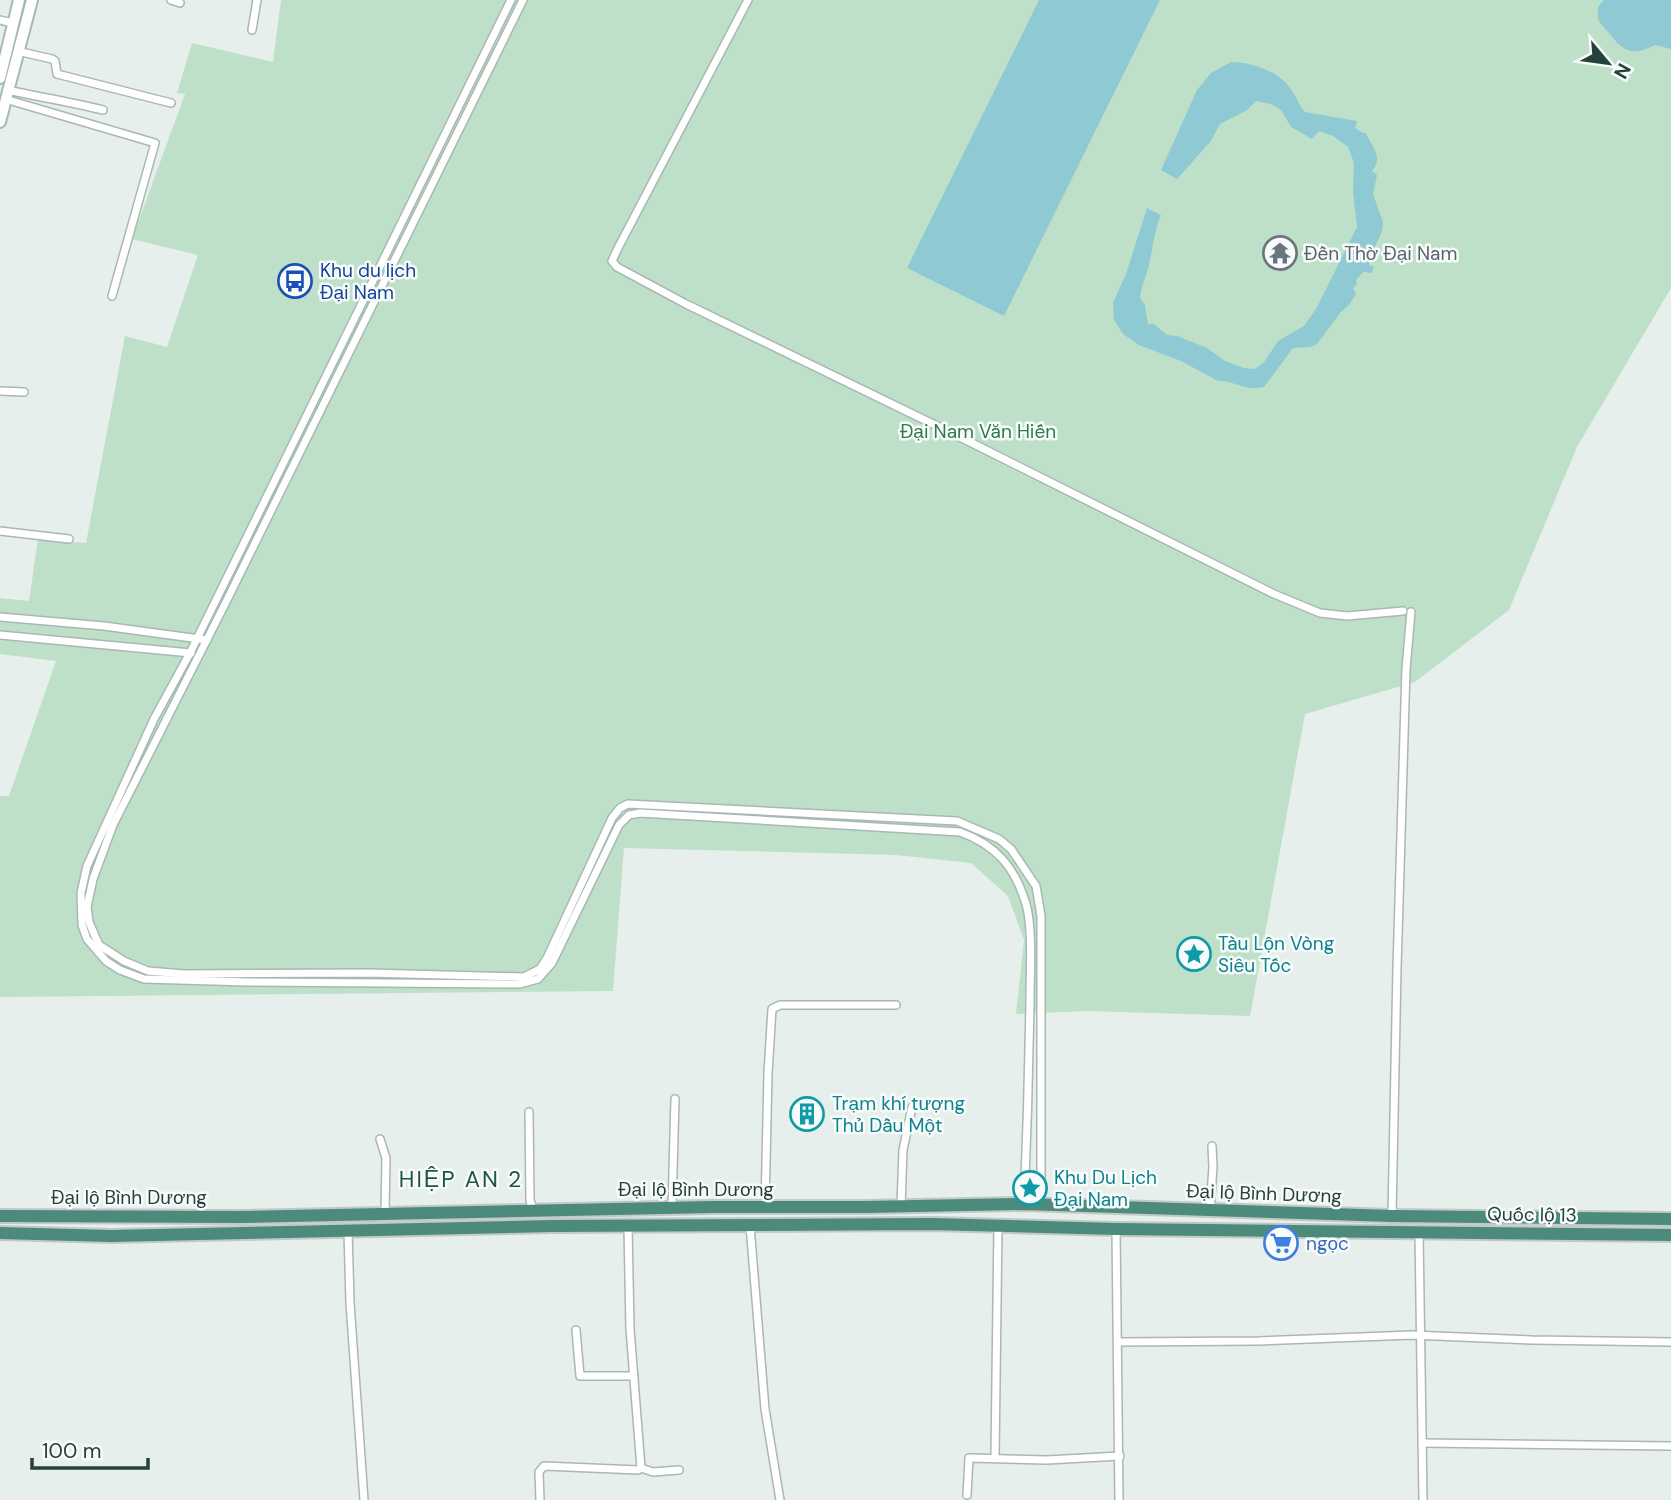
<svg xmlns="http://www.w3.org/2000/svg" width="1671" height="1500" viewBox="0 0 1671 1500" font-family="'DM Sans',sans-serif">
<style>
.green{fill:#bfe0c8}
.water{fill:#8ec9d4}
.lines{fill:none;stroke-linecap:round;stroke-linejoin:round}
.minor-casing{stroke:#a8b8b2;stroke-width:10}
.secondary-casing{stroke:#a4bbb3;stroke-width:14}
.trunk-casing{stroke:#c2cac8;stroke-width:16}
.minor{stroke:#fff;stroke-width:7}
.secondary{stroke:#fff;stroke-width:10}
.trunk{stroke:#4c8a7c;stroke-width:12}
.labels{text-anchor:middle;stroke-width:5;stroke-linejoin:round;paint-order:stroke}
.worship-label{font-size:19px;fill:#5b616d;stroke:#f7fbf9;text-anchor:start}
.transit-label{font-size:19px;fill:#164399;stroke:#f7fbf9;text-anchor:start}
.park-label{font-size:19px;fill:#2d7a4b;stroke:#f7fbf9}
.culture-label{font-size:19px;fill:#0d838f;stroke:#f7fbf9;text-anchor:start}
.street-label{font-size:19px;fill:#24423a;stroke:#f7fbf9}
.shop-label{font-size:19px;fill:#366cbe;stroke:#f7fbf9;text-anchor:start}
.quarter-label{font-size:23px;letter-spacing:2px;fill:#1f5548;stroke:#f7fbf9}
</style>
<rect width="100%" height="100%" fill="#e6efeb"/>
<polygon class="green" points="281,0 1671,0 1671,288 1577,447 1509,610 1415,682 1305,714 1250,1016 1087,1011 1016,1014 1024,940 1008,896 971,863 896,855 624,848 613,991 0,997 0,796 9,796 56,661 0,654 0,598 29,601 38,539 86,543 125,336 167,347 198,255 132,239 185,94 177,93 192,43 273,62"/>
<g class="water">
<polygon points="1039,0 1160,0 1004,316 907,268"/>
<path d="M1604,0H1671V49L1655,45C1632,57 1623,51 1609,33C1605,28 1601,25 1598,19V7Z"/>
<path d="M1231,62C1251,62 1278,71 1290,88C1296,96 1298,104 1305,112L1357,121L1355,128L1363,133H1366C1372,147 1384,157 1372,171L1377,175L1373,194L1383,222L1382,232L1369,259V265L1374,267L1372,273L1363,272L1356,280L1357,284L1353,288L1356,294L1349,305L1340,313L1317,344L1310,347L1293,348L1264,387C1241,391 1235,380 1218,381L1181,361L1139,345L1123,334L1114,320L1113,303L1126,274L1147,208L1161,215C1154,231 1153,248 1149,265C1146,277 1141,287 1140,298L1145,305L1148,324H1154L1167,335L1177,336L1207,348L1225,361L1244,368L1255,369L1265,361L1278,341L1304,326L1316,309L1357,227L1353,192L1354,163L1348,147L1333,136L1319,131L1312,139L1291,127L1281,110L1271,104L1256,101L1247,110L1220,124L1211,141L1177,179L1161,170L1197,90L1211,73Z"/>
</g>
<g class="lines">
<g class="minor-casing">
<g id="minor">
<polyline points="171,0 180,3"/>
<path d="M511,0L190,653L154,719L87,866L81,893L82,925L87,939L106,961L120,970L144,979L248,982L519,984L538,979L552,963L619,825L629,815L640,813L960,832C996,845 1015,867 1026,904C1033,928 1030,973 1030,1000C1029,1068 1027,1136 1024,1204"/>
<polyline points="523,0 226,602 113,825 93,879 87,907 89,922 99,945 124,961 148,971 184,974 369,973 524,977 540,969 547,958 612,818 620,808 628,804 957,821 999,839 1011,849 1036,886 1041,916 1041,1205"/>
<polyline points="748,0 617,250 612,261 617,267 686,304 970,442 1274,594 1320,613 1347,616 1403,611"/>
<polyline points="0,20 12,23"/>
<polyline points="252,30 257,0"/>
<polyline points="17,51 52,59 55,61 57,74 171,103"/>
<path d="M7,90C39,97 71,102 103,110"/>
<polyline points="5,99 155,143 112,296"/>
<polyline points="0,391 24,392"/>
<polyline points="0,531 69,539"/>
<polyline points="0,617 104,626 207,640"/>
<polyline points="0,635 191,653"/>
<polyline points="529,1112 530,1200 533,1210"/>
<polyline points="380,1139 386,1158 385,1213"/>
<polyline points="901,1206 903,1150 912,1107"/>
<polyline points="672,1207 675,1099"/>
<polyline points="765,1207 768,1073 772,1009 780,1005 896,1005"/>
<polyline points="1210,1210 1213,1167 1212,1146"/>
<polyline points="1392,1216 1397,968 1406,669 1411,612"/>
<polyline points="750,1226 765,1409 780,1500"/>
<polyline points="1116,1229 1119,1500"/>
<polyline points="348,1230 350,1303 364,1500"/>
<polyline points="1419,1232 1423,1500"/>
<polyline points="576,1330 580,1376 634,1376"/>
<polyline points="1119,1342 1258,1341 1412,1335 1532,1340 1671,1342"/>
<polyline points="1422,1443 1671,1446"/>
<polyline points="995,1457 998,1225"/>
<polyline points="641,1468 653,1472 679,1470"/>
<polyline points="967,1495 969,1458 1047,1460 1120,1456"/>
<polyline points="540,1500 539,1472 544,1466 638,1470 641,1468 630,1329 628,1226"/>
</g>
</g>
<g class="secondary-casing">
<g id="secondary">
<polyline points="0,78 19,0"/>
<polyline points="0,122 32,0"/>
</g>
</g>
<g class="trunk-casing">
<g id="trunk">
<polyline points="0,1216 242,1217 712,1207 865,1207 1024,1204 1392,1216 1671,1219"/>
<polyline points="0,1233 111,1236 552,1226 931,1224 1116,1229 1671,1235"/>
</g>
</g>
<use href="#minor" class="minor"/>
<use href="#secondary" class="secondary"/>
<use href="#trunk" class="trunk"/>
</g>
<defs>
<g id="temple-ring" transform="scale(1.75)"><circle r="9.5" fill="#f7fbf9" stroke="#6b7280" stroke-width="1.5"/><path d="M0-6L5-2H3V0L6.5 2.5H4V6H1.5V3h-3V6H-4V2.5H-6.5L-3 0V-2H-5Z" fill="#6b7280"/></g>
<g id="bus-ring" transform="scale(1.75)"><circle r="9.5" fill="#f7fbf9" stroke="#1a4fb4" stroke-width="1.5"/><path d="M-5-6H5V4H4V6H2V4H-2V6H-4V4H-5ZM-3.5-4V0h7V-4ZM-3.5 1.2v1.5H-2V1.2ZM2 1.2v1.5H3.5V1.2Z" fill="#1a4fb4"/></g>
<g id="sight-ring" transform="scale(1.75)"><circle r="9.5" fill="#f7fbf9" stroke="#0f9aa8" stroke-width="1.5"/><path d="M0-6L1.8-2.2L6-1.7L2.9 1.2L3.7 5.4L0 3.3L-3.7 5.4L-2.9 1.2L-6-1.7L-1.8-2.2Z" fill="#0f9aa8"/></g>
<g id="building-ring" transform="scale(1.75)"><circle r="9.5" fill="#f7fbf9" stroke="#0f9aa8" stroke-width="1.5"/><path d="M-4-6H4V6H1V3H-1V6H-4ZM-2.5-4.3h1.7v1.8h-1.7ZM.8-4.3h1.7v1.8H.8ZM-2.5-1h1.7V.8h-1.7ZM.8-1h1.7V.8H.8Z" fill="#0f9aa8"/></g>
<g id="supermarket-ring" transform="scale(1.75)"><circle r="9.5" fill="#f7fbf9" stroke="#3f7fe0" stroke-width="1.5"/><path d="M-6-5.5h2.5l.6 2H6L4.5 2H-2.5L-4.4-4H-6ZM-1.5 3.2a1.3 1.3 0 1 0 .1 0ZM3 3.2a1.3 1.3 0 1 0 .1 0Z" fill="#3f7fe0"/></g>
</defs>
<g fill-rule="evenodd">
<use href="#temple-ring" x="1280" y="253"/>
<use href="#bus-ring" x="295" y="281"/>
<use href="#sight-ring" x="1194" y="954"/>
<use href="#building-ring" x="807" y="1114"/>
<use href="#sight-ring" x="1030" y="1188"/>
<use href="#supermarket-ring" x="1281" y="1243"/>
</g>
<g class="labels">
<g class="worship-label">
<text x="1304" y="260">Đền Thờ Đại Nam</text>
</g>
<g class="transit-label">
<text x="320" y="277">Khu du lịch<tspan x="320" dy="22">Đại Nam</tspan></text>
</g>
<g class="park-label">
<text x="978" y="438">Đại Nam Văn Hiến</text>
</g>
<g class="culture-label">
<text x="1218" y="950">Tàu Lộn Vòng<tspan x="1218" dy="22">Siêu Tốc</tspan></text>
<text x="832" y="1110">Trạm khí tượng<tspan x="832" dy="22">Thủ Dầu Một</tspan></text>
<text x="1054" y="1184">Khu Du Lịch<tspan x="1054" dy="22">Đại Nam</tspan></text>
</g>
<g class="street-label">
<text x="696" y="1196">Đại lộ Bình Dương</text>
<text transform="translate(1264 1193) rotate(2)" y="7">Đại lộ Bình Dương</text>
<text x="129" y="1204">Đại lộ Bình Dương</text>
<text transform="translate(1532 1214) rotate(1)" y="7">Quốc lộ 13</text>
</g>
<g class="shop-label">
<text x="1306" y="1250">ngọc</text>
</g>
<g class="quarter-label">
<text x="461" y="1187">HIỆP AN 2</text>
</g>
</g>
<g transform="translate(1608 63) rotate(119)" stroke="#f7fbf9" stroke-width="5" paint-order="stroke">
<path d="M0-5L12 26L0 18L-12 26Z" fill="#24423a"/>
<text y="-10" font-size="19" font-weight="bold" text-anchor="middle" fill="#24423a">N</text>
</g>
<path d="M32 1458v10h116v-10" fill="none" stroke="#24423a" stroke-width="3.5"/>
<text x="42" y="1458" font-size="21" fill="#24423a" stroke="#f7fbf9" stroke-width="5" paint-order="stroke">100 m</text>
</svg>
